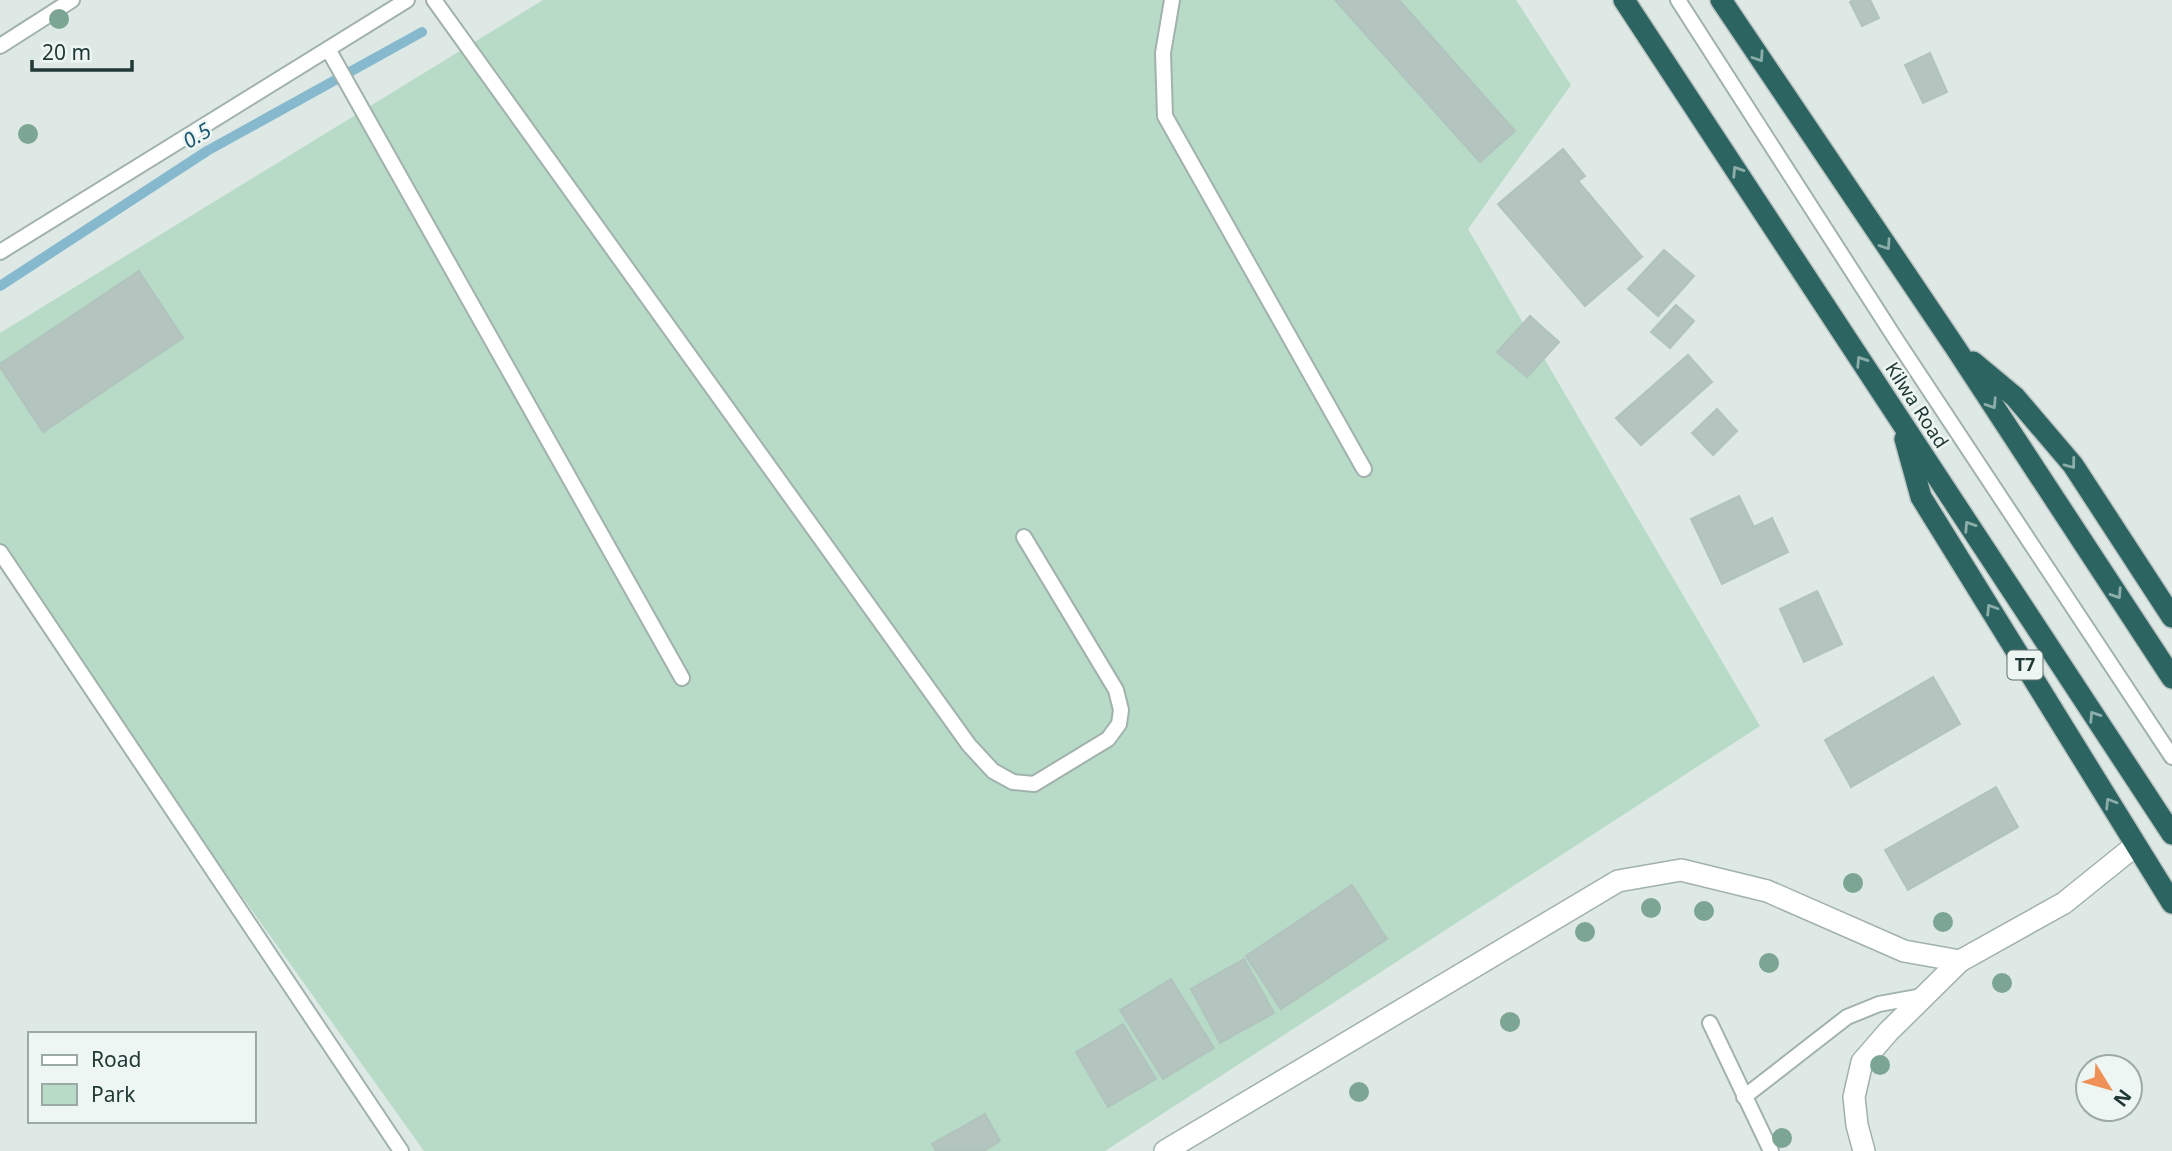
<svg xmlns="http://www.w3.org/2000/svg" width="2172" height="1151" viewBox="0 0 2172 1151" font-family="'Noto Sans',sans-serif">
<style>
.green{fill:#b7dbc6}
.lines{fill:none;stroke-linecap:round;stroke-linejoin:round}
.stream{stroke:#86b9ce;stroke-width:10}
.building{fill:#b4c4bf;stroke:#b1c3be;stroke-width:2}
.lane-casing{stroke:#a1b1ad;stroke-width:18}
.street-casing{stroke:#a1b1ad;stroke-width:24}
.highway-casing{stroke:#bcc4c2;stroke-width:24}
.lane{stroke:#fff;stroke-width:14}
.street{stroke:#fff;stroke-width:21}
.highway{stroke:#2c6461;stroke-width:21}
.tree{fill:#7ca593}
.oneway{stroke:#8dadaa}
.labels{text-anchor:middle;stroke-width:5;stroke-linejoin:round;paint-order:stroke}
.shield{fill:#eef6f3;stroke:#5e726e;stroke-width:2}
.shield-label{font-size:18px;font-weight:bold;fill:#203935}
.street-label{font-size:19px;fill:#203935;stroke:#eef6f3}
.water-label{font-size:21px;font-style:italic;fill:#1c5873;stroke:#eef6f3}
</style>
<rect width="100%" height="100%" fill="#dee9e6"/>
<polygon class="green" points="543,0 1516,0 1571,85 1468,229 1760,726 1105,1151 424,1151 0,558 0,333"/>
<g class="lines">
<polyline class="stream" points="0,286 207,151 422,32"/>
</g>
<g class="building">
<polygon points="1335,0 1399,0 1515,131 1480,162"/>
<polygon points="1853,0 1870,0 1879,18 1862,26 1850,2"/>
<polygon points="1930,53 1947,92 1923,103 1905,65"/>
<polygon points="1563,149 1585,176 1578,181 1642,257 1585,306 1498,204"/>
<polygon points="1664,250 1694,276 1658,316 1628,289"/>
<polygon points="139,271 183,338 43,432 0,367 0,364"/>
<polygon points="1676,305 1694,321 1670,348 1651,332"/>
<polygon points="1530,316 1559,342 1527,377 1497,352"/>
<polygon points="1688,355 1712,382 1641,445 1616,418"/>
<polygon points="1717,409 1737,431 1713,455 1692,433"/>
<polygon points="1739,496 1754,527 1772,518 1788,552 1722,584 1691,519"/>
<polygon points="1817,591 1842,644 1804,662 1780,609"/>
<polygon points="1933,677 1960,724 1851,787 1825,740"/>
<polygon points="1996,787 2018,827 1908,890 1885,850"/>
<polygon points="1352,885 1387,939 1281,1009 1246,956"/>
<polygon points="1244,959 1274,1013 1220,1043 1191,989"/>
<polygon points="1171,979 1214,1048 1163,1079 1120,1010"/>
<polygon points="1123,1024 1156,1079 1108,1107 1076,1052"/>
<polygon points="985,1114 1000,1141 984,1151 936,1151 932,1144"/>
</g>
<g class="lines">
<g class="lane-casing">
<g id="lane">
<polyline points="434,0 969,745 993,771 1013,782 1034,784 1108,739 1119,724 1121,710 1116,690 1024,537"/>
<polyline points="1172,0 1163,53 1165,116 1364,469"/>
<polyline points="1678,0 1897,341 2172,757"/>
<polyline points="0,46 72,0"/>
<polyline points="328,49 682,678"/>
<polyline points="0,252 407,0"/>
<polyline points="0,552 401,1151"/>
<polyline points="1710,1023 1771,1151"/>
<polyline points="1744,1097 1847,1017 1879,1004 1923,996"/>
</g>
</g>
<g class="street-casing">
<g id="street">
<polyline points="1165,1151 1618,881 1681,870 1767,891 1904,951 1960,961 2064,903 2136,845"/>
<polyline points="1864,1151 1857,1125 1854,1097 1862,1062 1888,1032 1960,961"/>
</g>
</g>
<g class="highway-casing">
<g id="highway">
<polyline points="1624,0 2172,834"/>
<polyline points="1721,0 1955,347 2172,678"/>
<polyline points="1973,362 2015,397 2073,465 2172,617"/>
<polyline points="1905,439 1921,497 2172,903"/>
</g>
</g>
<use href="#lane" class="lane"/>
<use href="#street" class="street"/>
<use href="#highway" class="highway"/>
</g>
<g class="tree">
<circle cx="59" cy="19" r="10"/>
<circle cx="28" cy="134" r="10"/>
<circle cx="1853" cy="883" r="10"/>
<circle cx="1651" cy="908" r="10"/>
<circle cx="1704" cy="911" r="10"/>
<circle cx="1943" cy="922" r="10"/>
<circle cx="1585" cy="932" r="10"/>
<circle cx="1769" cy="963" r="10"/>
<circle cx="2002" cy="983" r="10"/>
<circle cx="1510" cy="1022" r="10"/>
<circle cx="1880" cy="1065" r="10"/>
<circle cx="1359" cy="1092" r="10"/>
<circle cx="1782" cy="1138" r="10"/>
</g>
<defs><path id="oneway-chevron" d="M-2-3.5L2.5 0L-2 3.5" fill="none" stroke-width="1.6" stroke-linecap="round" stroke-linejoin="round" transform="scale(1.75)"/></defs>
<g class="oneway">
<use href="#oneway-chevron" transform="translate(1759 57) rotate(56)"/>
<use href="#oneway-chevron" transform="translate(1737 171) rotate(-123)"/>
<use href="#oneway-chevron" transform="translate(1886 245) rotate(56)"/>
<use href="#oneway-chevron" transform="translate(1861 361) rotate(-123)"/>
<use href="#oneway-chevron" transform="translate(1992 404) rotate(57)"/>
<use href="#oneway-chevron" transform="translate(2071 464) rotate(53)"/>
<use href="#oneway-chevron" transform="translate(1969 526) rotate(-123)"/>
<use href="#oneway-chevron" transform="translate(2117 594) rotate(57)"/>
<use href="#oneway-chevron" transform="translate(1991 609) rotate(-122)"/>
<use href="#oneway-chevron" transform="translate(2094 716) rotate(-123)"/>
<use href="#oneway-chevron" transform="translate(2110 803) rotate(-122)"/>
</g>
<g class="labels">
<rect class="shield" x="2007.5" y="650.5" width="35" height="29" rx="5"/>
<g class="shield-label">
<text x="2025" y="671">T7</text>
</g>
<g class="street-label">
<text transform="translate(1917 405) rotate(57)" y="7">Kilwa Road</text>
</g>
<g class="water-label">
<text transform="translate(197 136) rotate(-31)" y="7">0.5</text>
</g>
</g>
<rect x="28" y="1032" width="228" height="91" fill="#eef6f3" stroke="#9caaa7" stroke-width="2"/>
<rect x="42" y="1055" width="35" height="10" fill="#ffffff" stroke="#9caaa7" stroke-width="2"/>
<text x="91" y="1067" font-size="21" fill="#203935">Road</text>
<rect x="42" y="1084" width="35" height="21" fill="#b7dbc6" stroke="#9caaa7" stroke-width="2"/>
<text x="91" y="1102" font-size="21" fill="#203935">Park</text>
<g transform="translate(2109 1088) rotate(127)"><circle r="33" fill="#eef6f3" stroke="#9caaa7" stroke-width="2"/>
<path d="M0-5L12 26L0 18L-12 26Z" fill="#ef9156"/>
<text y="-10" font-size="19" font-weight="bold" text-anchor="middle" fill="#203935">N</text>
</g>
<path d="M32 60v10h100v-10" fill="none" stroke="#203935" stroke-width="3.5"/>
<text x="42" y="60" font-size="21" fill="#203935" stroke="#eef6f3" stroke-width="5" paint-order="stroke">20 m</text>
</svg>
